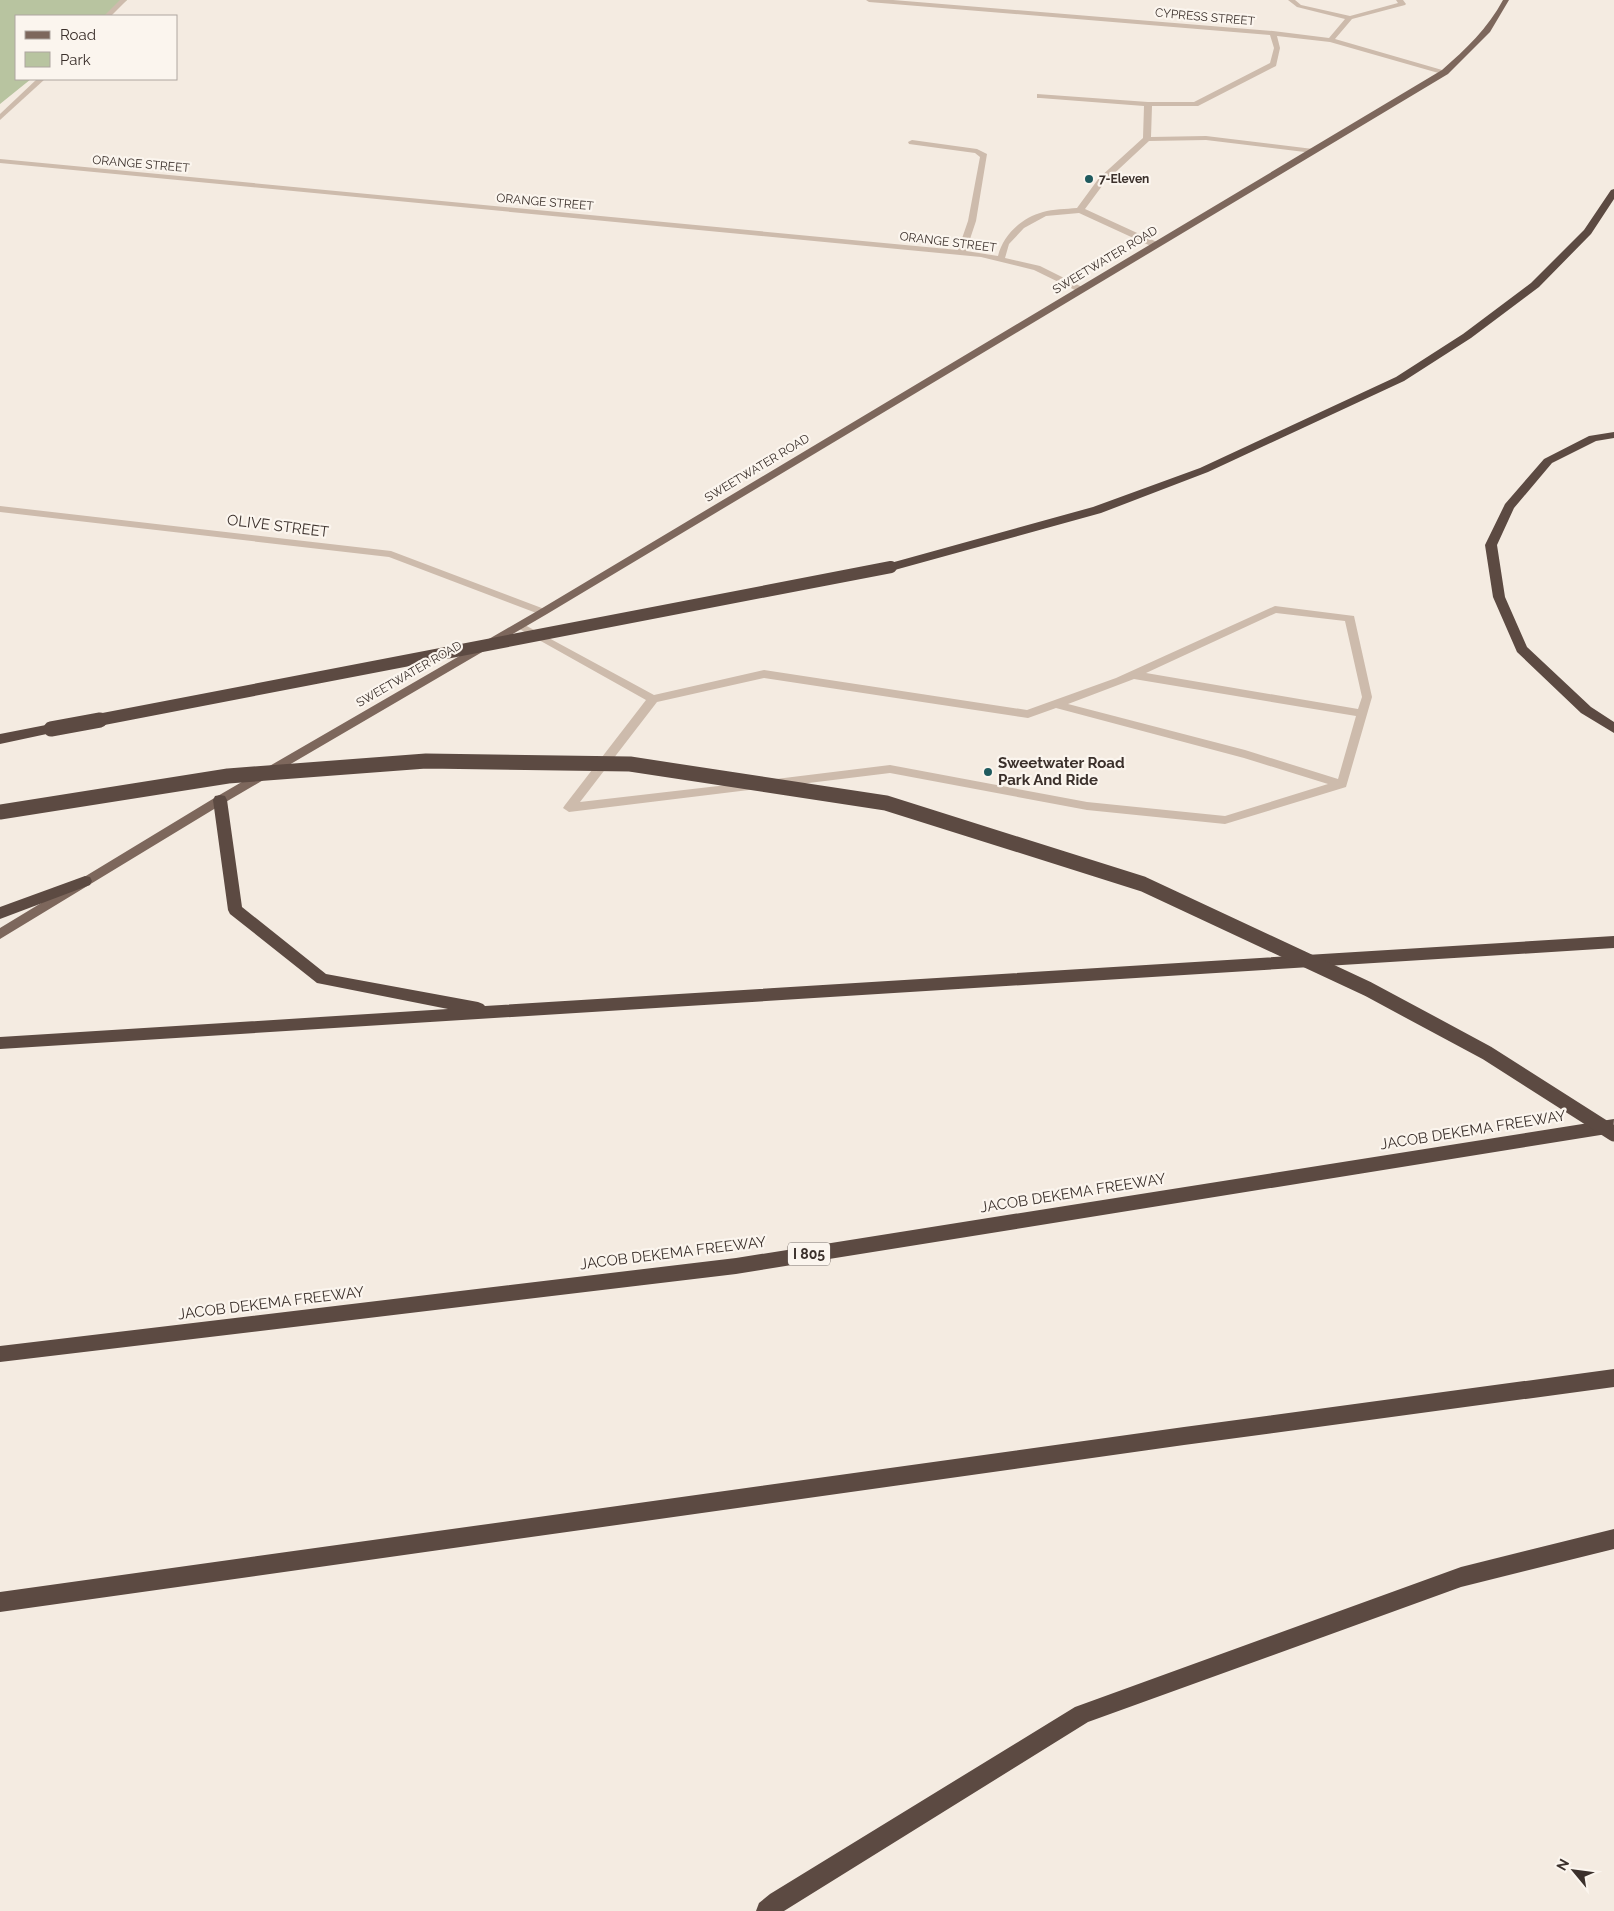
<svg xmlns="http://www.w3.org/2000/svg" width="1614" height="1911" viewBox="0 0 1614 1911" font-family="Raleway,sans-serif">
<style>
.green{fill:#b8c4a0}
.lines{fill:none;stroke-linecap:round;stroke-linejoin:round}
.minor{fill:#cdbbac;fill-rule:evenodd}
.major{fill:#7d675c;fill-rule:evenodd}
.highway{fill:#5c4a42;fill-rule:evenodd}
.highway-bridge-far1{stroke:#5c4a42;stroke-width:12}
.highway-bridge{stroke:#5c4a42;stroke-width:15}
.poi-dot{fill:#1f5a5e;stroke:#fbf5ee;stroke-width:2}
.labels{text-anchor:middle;stroke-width:4.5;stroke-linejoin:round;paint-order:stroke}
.far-street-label{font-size:12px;fill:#3b302b;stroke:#fbf5ee}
.far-poi-label{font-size:12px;font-weight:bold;fill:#3b302b;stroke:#fbf5ee;text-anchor:start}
.shield{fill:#fbf5ee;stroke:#756b66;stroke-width:1}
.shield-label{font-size:14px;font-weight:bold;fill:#3b302b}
.street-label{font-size:15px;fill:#3b302b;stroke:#fbf5ee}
.poi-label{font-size:15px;font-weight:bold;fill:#3b302b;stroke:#fbf5ee;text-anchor:start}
</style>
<rect width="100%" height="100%" fill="#f4ebe1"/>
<polygon class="green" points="0,0 127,0 107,16 16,16 16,79 31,79 0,104"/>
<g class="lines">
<g class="minor">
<polygon points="120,0 127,0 111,16 104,16"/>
<path d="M866,0H893L1273,31L1329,38L1345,19L1297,7L1288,0H1295L1301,5L1350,16L1398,3L1396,0H1403L1406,4L1405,5L1352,19L1335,39L1449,72L1442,74L1330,42L1277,36L1280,48L1276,66L1198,106H1152L1151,137L1206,136L1313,149L1317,151L1313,153L1206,140L1149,141L1105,182L1085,209L1159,243V247H1153L1079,213L1046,216L1024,228L1009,244L1005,258L1040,266L1084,288L1085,290L1081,293L1034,270L981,257L0,163V159L958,250L968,221L980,157L975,153L909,144L908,142L912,140L977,149L987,154L976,221L966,251L998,256C1003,235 1021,218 1043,212C1053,209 1066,209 1077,208L1099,178L1143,138L1144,106L1040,98H1037V94L1148,102H1194L1270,63L1274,48L1270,35L869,2Z"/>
<polygon points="37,79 45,79 0,120 0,114"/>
<polygon points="0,506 391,551 547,610 548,612 543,615 539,614 389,557 0,512"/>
<path d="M1275,606L1354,616L1372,697L1346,787L1225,824L1087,810L890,773L776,787L770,783L776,779L890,765L1087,802L1225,816L1328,784L1244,758L1056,708L1028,718L764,678L657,702L580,802L753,782L757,783L759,786L757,789L569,812L563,808L565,805L646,700L514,626L515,624H523L654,695L764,670L1027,710L1116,678ZM1276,613L1345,621L1362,697L1358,709L1146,673ZM1134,679L1356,716L1338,779L1245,750L1068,704Z"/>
</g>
<path class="major" d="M1503,0H1509L1490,32L1448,74L547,614L224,803L0,939V928L216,797L539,610L1442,70C1466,49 1488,28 1503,0Z"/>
<g class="highway">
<polygon points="1614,189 1614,199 1591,234 1539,287 1471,338 1404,381 1208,472 1101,513 891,571 885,567 887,564 1093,507 1200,468 1396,377 1463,334 1531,283 1584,230 1611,190"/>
<polygon points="1614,432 1614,438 1596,441 1552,463 1514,508 1497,545 1505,597 1527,647 1591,707 1614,722 1614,733 1581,713 1517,652 1493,597 1485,545 1505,504 1544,459 1589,436"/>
<polygon points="51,724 56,726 58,729 56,732 0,744 0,734"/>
<polygon points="220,795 225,796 227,800 242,907 326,974 478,1002 483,1004 485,1006 1614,936 1614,948 0,1049 0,1037 448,1009 317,983 230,914 228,910 213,800 215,796"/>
<polygon points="85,876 90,877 92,881 90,885 0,919 0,907"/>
<polygon points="1614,1119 1613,1133 736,1274 0,1362 0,1346 736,1258"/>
<polygon points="1614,1369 1614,1387 1184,1445 0,1612 0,1592 1184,1427"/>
<polygon points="1614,1529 1614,1549 1461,1587 1088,1722 784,1911 756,1911 759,1903 770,1894 1075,1707 1461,1567"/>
</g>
<polyline class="highway-bridge-far1" points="93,721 891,567"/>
<g class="highway-bridge">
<polyline points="51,729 100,720"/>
<polyline points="0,812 228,776 426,761 630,764 886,803 1143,884 1368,989 1487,1053 1614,1134"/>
</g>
</g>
<g class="poi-dot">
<circle cx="1089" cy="179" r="5"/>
<circle cx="988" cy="772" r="5"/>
</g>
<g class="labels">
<g class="far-street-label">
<text transform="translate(1205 17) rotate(5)" y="4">CYPRESS STREET</text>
<text transform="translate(141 164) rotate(5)" y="4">ORANGE STREET</text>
<text transform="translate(545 202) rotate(5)" y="4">ORANGE STREET</text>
<text transform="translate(948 242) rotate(7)" y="4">ORANGE STREET</text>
<text transform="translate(1105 260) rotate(-31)" y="4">SWEETWATER ROAD</text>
<text transform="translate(757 468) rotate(-31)" y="4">SWEETWATER ROAD</text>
<text transform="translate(409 674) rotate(-30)" y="4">SWEETWATER ROAD</text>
</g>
<g class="far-poi-label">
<text x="1099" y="183">7-Eleven</text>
</g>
<rect class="shield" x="788" y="1242.5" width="42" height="23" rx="4"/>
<g class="shield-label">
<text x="809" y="1259">I 805</text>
</g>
<g class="street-label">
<text transform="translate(278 526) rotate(7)" y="5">OLIVE STREET</text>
<text transform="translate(1473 1130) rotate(-9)" y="5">JACOB DEKEMA FREEWAY</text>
<text transform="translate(1073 1193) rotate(-9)" y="5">JACOB DEKEMA FREEWAY</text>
<text transform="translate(673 1253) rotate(-7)" y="5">JACOB DEKEMA FREEWAY</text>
<text transform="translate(271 1303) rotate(-7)" y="5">JACOB DEKEMA FREEWAY</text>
</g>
<g class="poi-label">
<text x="998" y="768">Sweetwater Road<tspan x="998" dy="17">Park And Ride</tspan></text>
</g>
</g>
<rect x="15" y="15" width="162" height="65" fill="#fbf5ee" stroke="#aea6a0"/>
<rect x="25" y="31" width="25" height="8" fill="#7d675c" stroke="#aea6a0"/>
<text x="60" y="40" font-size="15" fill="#3b302b">Road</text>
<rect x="25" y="52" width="25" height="15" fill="#b8c4a0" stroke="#aea6a0"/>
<text x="60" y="65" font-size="15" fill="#3b302b">Park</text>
<g transform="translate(1574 1871) rotate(299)" stroke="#fbf5ee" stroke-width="4" paint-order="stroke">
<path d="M0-4L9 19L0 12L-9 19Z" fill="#3b302b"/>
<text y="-8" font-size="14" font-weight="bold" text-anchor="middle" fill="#3b302b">N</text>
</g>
</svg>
